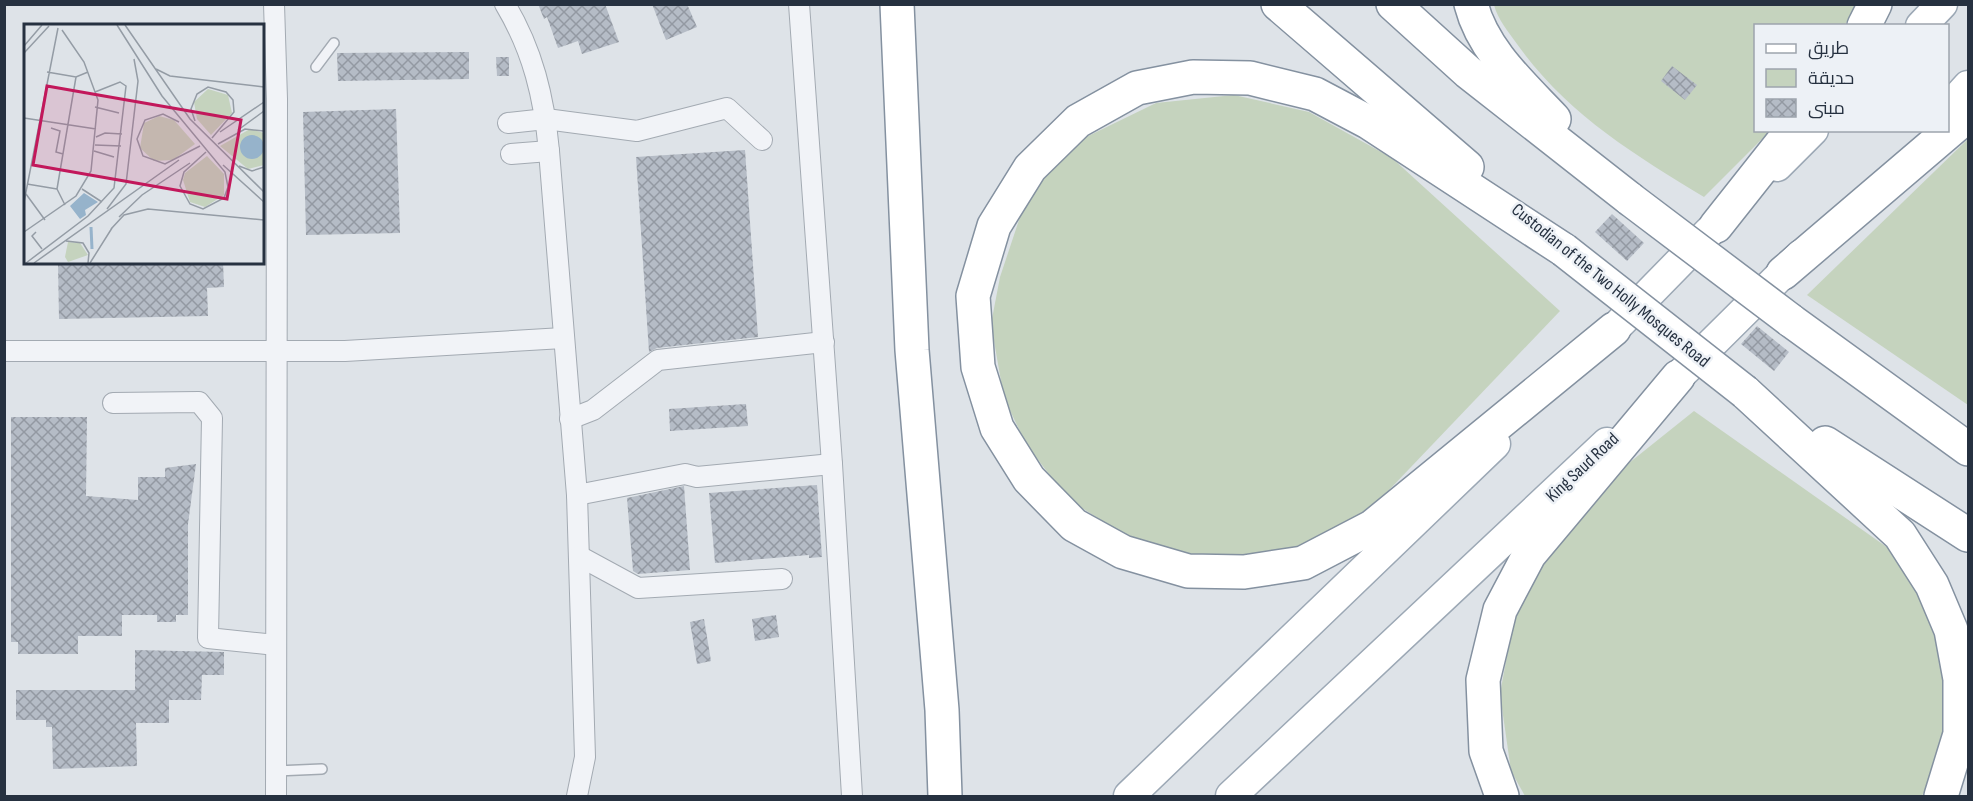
<svg xmlns="http://www.w3.org/2000/svg" width="1973" height="801" viewBox="0 0 1973 801" font-family="'Sofia Sans Condensed',Cairo,sans-serif">
<style>
.park{fill:#c5d3be}
.building{fill:url(#building-cross-hatch)}
.lines{fill:none;stroke-linecap:round;stroke-linejoin:round}
.lane-casing{stroke:#a3aab2;stroke-width:12}
.street-casing{stroke:#a3aab2;stroke-width:22}
.primary-casing{stroke:#9ca8b5;stroke-width:33}
.highway-casing{stroke:#8491a0;stroke-width:36}
.lane{stroke:#f1f3f7;stroke-width:9}
.street{stroke:#f1f3f7;stroke-width:20}
.primary{stroke:#fff;stroke-width:30}
.highway{stroke:#fff;stroke-width:33}
.highway-bridge-casing{stroke:#8491a0;stroke-width:36;stroke-linecap:butt}
.highway-bridge{stroke:#fff;stroke-width:33}
.labels{text-anchor:middle;stroke-width:5;stroke-linejoin:round;paint-order:stroke}
.street-label{font-size:18px;fill:#263140;stroke:#edf1f6}
.inset-river{fill:none;stroke:#96b3cb;stroke-width:3}
.inset-road{fill:none;stroke:#949ca5;stroke-width:1.5}
.view{fill:#c2185b;fill-opacity:0.15;stroke:#c2185b;stroke-width:3}
.inset-edge{fill:none;stroke:#263140;stroke-width:3}
</style>
<defs>
<pattern id="building-cross-hatch" width="8" height="8" patternUnits="userSpaceOnUse" patternTransform="scale(1.5)"><rect width="8" height="8" fill="#b5bcc6"/><path d="M0 0l8 8M0 8l8-8" fill="none" stroke="#9399a2"/></pattern>
</defs>
<rect width="100%" height="100%" fill="#dee3e8"/>
<g class="park">
<path d="M1494,5H1855L1845,25L1756,26V130L1770,131L1704,197C1632,153 1567,114 1517,44C1508,31 1498,20 1494,5Z"/>
<polygon points="1234,95 1309,112 1392,158 1560,311 1369,511 1325,539 1258,557 1188,555 1135,542 1068,499 1026,444 1004,398 991,324 1000,277 1026,199 1078,141 1156,103"/>
<polygon points="1968,139 1968,405 1807,295"/>
<polygon points="1694,411 1898,555 1928,604 1949,680 1947,720 1937,764 1922,796 1525,796 1511,771 1500,694 1514,618 1549,553 1619,471"/>
</g>
<g class="building">
<polygon points="538,4 605,4 619,42 582,54 578,41 558,48 547,17 544,19"/>
<polygon points="652,4 687,4 697,27 666,40"/>
<polygon points="469,52 469,79 338,81 337,53"/>
<polygon points="496,57 509,57 509,76 497,76"/>
<polygon points="1672,66 1697,85 1685,100 1661,81"/>
<polygon points="396,109 400,233 306,235 303,112"/>
<polygon points="745,150 758,337 657,348 649,352 636,157"/>
<polygon points="1612,214 1644,243 1627,261 1595,232"/>
<polygon points="58,262 223,262 224,287 207,288 208,316 59,319"/>
<polygon points="1757,326 1789,352 1774,371 1741,344"/>
<polygon points="746,404 748,426 670,431 669,409"/>
<polygon points="11,417 87,417 86,496 138,500 138,477 165,477 165,468 196,464 188,524 188,615 176,615 176,622 157,622 157,615 122,615 122,636 78,636 78,654 18,654 18,642 11,642"/>
<polygon points="817,485 822,557 809,558 809,555 715,563 709,493"/>
<polygon points="684,486 690,570 638,574 633,571 627,498"/>
<polygon points="776,615 779,637 755,641 752,619"/>
<polygon points="704,619 711,661 697,664 690,622"/>
<polygon points="135,650 224,652 224,675 202,675 201,700 169,700 169,723 136,723 137,766 53,769 52,727 46,727 46,720 16,720 16,690 135,690"/>
</g>
<g class="lines">
<g class="lane-casing">
<g id="lane">
<polyline points="316,67 334,43"/>
<polyline points="276,771 322,769"/>
</g>
</g>
<g class="street-casing">
<g id="street">
<polyline points="274,4 277,99 276,796"/>
<path d="M505,4C533,51 544,97 549,151L577,495L585,757L577,796"/>
<polyline points="799,4 832,464 852,796"/>
<polyline points="508,123 546,119 637,131 727,108 762,140"/>
<polyline points="511,154 549,151"/>
<polyline points="4,351 345,351 563,338"/>
<polyline points="113,403 199,402 212,418 208,638 276,645"/>
<polyline points="570,419 593,410 658,360 824,342"/>
<polyline points="577,495 685,474 697,477 832,464"/>
<polyline points="579,556 638,588 782,579"/>
</g>
</g>
<g class="primary-casing">
<g id="primary">
<polyline points="1921,26 1942,4"/>
<polyline points="1948,108 1968,86"/>
<polyline points="1777,166 1813,130"/>
<polyline points="1620,323 1710,231"/>
<polyline points="1682,373 1801,255"/>
<polyline points="1129,796 1495,444"/>
<polyline points="1231,796 1607,443"/>
</g>
</g>
<g class="highway-casing">
<g id="highway">
<polyline points="897,4 912,350 942,710 945,796"/>
<polyline points="1278,4 1467,167"/>
<polyline points="1393,4 1468,72 1630,199"/>
<path d="M1471,4C1483,51 1522,85 1554,119"/>
<polyline points="1864,26 1875,4"/>
<polyline points="1716,226 1792,130"/>
<polyline points="1564,250 1368,122 1315,94 1250,78 1193,77 1137,88 1078,121 1030,168 994,226 973,296 978,367 997,428 1029,479 1074,525 1123,552 1188,571 1244,572 1303,563 1372,527 1614,329"/>
<polyline points="1783,273 1968,115"/>
<polyline points="1790,320 1968,449"/>
<polyline points="1745,392 1900,535 1932,585 1951,630 1960,679 1960,734 1941,796"/>
<polyline points="1825,443 1968,535"/>
<polyline points="1502,796 1486,751 1483,680 1500,610 1529,555 1678,377"/>
</g>
</g>
<use href="#lane" class="lane"/>
<use href="#street" class="street"/>
<use href="#primary" class="primary"/>
<use href="#highway" class="highway"/>
<g class="highway-bridge-casing">
<g id="highway-bridge">
<polyline points="1630,199 1790,320"/>
<polyline points="1564,250 1745,392"/>
</g>
</g>
<use href="#highway-bridge" class="highway-bridge"/>
</g>
<g class="labels">
<g class="street-label">
<text transform="translate(1611 285) rotate(39)" y="6">Custodian of the Two Holly Mosques Road</text>
<text transform="translate(1582 467) rotate(-43)" y="6">King Saud Road</text>
</g>
</g>
<g transform="translate(24 24)">
<rect width="240" height="240" fill="#dee3e8"/>
<path d="M44,218L56,219L64,231L44,238L41,233Z" fill="#c5d3be"/>
<path d="M184,65L204,71L208,89L187,111L173,95L170,78ZM135,92L150,96L171,120L149,136L130,137L116,124L120,99ZM226,105L240,109V141L224,145L196,122ZM183,132L200,150V171L181,183L166,178L159,156L161,149Z" fill="#c5d3be"/>
<path d="M216 123a12 12 0 1 1 24 0a12 12 0 1 1-24 0ZM60,169L74,178L61,186L62,191L56,195L46,182Z" fill="#96b3cb"/>
<path class="inset-river" d="M67,203L68,225"/>
<path class="inset-road" d="M93,1L138,72L201,148L204,163L200,174L179,185L166,180L156,162L160,148L182,128M101,1L166,95L240,168M0,22L18,1M0,29L25,2M132,45L146,52L240,63M23,48L52,53L64,48M71,83L95,89M0,94L72,105M171,97L167,85L173,70L184,63L202,68L209,76L210,88L188,114M155,98L139,90L121,96L113,115L119,132L141,140L176,122M27,104L36,107L32,128L39,130M214,106L240,87M196,108L240,78M72,113L81,109L98,110M194,120L221,105L240,107M71,121L97,122M70,127L90,133M199,141L240,178M215,142L228,147L240,143M3,160L33,165M58,165L78,178M2,170L21,196M0,178L34,4M41,181L33,165L52,53M83,185L102,160L114,57L110,35M95,193L118,171L166,139M87,205L100,191L124,185L240,196M0,208L52,172L67,147L74,76L60,38L38,6M12,208L8,212L18,225M42,217L59,219L65,229L64,239M2,239L64,192L90,164L102,62L96,58L71,68M10,239L155,136M66,239L88,204"/>
<path class="view" d="M23,62L217,96L203,175L9,141Z"/>
<rect width="240" height="240" class="inset-edge"/>
</g>
<rect width="1973" height="801" fill="none" stroke="#263140" stroke-width="12"/>
<rect x="1754" y="24" width="195" height="108" fill="#edf1f6" stroke="#9da4ad" stroke-width="1.5"/>
<rect x="1766" y="44" width="30" height="9" fill="#ffffff" stroke="#9da4ad" stroke-width="1.5"/>
<text x="1808" y="54" font-size="18" fill="#263140">طريق</text>
<rect x="1766" y="69" width="30" height="18" fill="#c5d3be" stroke="#9da4ad" stroke-width="1.5"/>
<text x="1808" y="84" font-size="18" fill="#263140">حديقة</text>
<rect x="1766" y="99" width="30" height="18" fill="url(#building-cross-hatch)" stroke="#9da4ad" stroke-width="1.5"/>
<text x="1808" y="114" font-size="18" fill="#263140">مبنى</text>
</svg>
